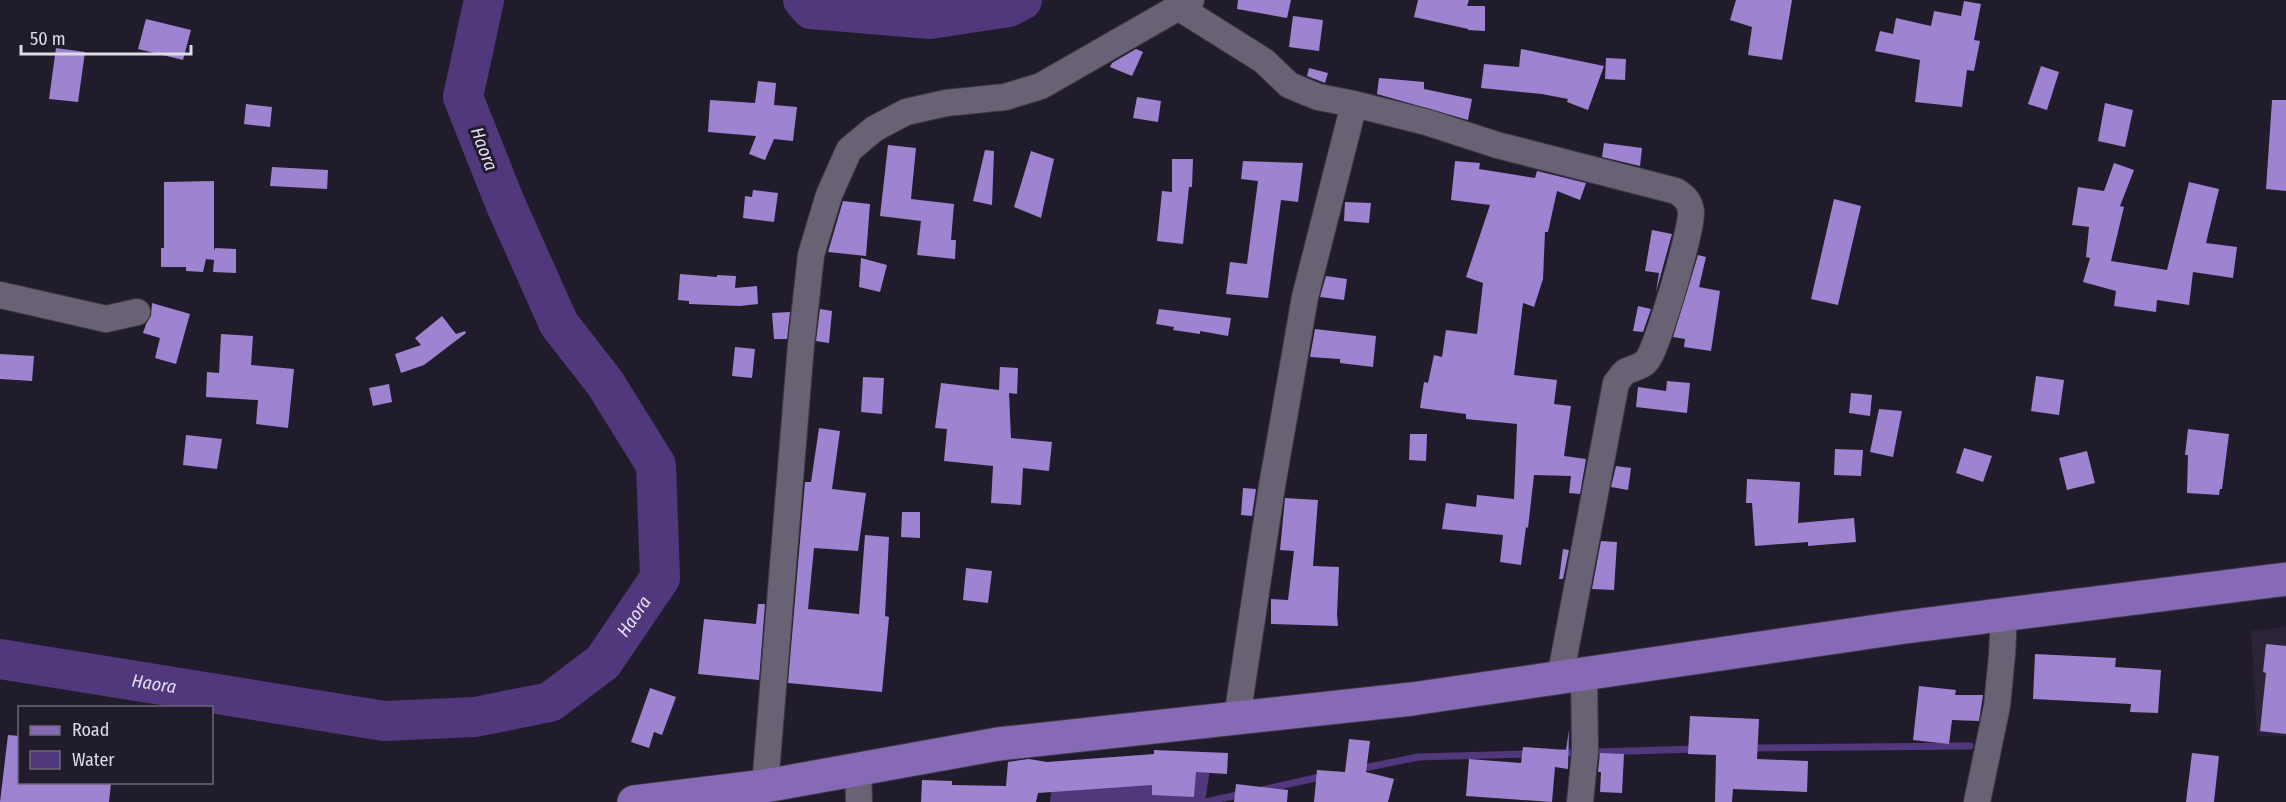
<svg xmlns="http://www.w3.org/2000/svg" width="2286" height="802" viewBox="0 0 2286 802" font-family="'Fira Sans Condensed',sans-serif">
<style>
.built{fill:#2b2439}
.water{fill:#51377c}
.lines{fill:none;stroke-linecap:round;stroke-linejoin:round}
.stream{stroke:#51377c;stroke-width:7}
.river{stroke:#51377c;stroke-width:40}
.building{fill:#9d83d0}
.minor-casing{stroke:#3e3946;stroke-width:28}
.primary-casing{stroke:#3e3946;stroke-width:35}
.minor{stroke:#686274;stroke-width:26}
.primary{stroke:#866ab5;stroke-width:33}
.labels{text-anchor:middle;stroke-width:6;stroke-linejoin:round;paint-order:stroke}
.water-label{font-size:18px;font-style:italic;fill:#e4dff3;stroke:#211c2b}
</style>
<rect width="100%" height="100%" fill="#211c2b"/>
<polygon class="built" points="2286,627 2286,736 2257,736 2251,631"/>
<polygon class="water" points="1211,763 1205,802 1050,802 1053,779"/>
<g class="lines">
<g class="stream">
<polyline points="1750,748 1970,746"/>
<polyline points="1561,753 1697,749"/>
<polyline points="1359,769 1418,757 1529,754"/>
<polyline points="1262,790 1324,776"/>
<polyline points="1205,802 1242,794"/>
</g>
<g class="river">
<polyline points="803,0 811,9 930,19 1009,7 1022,0"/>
<path id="s1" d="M0,659L384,721L475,717L550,702L603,662L660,578L656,465L605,383L559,324L505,203L463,97L484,0"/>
</g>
</g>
<g class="building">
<polygon points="1238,0 1291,0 1287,18 1237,9"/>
<polygon points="1418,0 1469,0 1467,6 1485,6 1485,31 1468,30 1468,29 1414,17"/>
<polygon points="1736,0 1792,0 1782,60 1748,55 1752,27 1730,20"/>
<polygon points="1964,1 1981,4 1974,40 1980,41 1974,71 1967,70 1962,107 1915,102 1920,60 1875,51 1880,31 1893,34 1896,18 1931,26 1934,11 1961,16"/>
<polygon points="1293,16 1323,20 1319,51 1289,47"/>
<polygon points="146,19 191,30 183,60 138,49"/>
<polygon points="56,48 85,52 78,102 49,99"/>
<polygon points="1136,49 1143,52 1132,76 1110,67 1112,63"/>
<polygon points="1521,49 1604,66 1588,110 1567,102 1568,99 1542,94 1481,88 1484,64 1519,67"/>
<polygon points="1606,58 1626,59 1625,80 1605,79"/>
<polygon points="2041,66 2059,72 2047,110 2028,104"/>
<polygon points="1309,68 1328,73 1325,83 1307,76"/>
<polygon points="1379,78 1424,82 1424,89 1472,99 1468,120 1377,94"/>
<polygon points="758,81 776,83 774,105 797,107 793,141 774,139 765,160 749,154 756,136 708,132 710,100 755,103"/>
<polygon points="1137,97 1161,101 1158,122 1133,118"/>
<polygon points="2272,100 2286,100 2286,191 2266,189"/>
<polygon points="2105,103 2133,110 2125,147 2098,141"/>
<polygon points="246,104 272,107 270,127 244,124"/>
<polygon points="1604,143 1642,148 1640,166 1602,157"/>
<polygon points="888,145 916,148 911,199 954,204 951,240 956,240 955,259 917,255 921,221 880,216"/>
<polygon points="985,150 994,151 992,205 973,201"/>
<polygon points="1031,151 1054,159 1041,218 1014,207"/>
<polygon points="1172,159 1193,159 1192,187 1189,187 1183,244 1157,241 1162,191 1172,192"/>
<polygon points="1243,161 1303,163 1298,202 1281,200 1268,298 1226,294 1230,262 1247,264 1258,181 1241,179"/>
<polygon points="1455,161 1480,163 1479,169 1535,178 1537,171 1586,183 1580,200 1557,191 1548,232 1545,232 1543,279 1534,307 1523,303 1514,375 1557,380 1554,404 1571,406 1564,456 1586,459 1580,494 1569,493 1571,476 1534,475 1528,528 1526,527 1521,565 1500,562 1503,535 1442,529 1446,503 1476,507 1477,495 1514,499 1517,424 1466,419 1466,414 1420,408 1424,382 1428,383 1434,355 1442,357 1446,330 1477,334 1483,283 1466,277 1490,205 1451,200"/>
<polygon points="2114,163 2134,170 2120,206 2124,207 2111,261 2167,270 2189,182 2219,189 2206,243 2237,247 2233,278 2193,272 2189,305 2157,300 2156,312 2114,306 2116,291 2083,282 2090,258 2086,257 2089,227 2072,225 2078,187 2104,191"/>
<polygon points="272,167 328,170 327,189 270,186"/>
<polygon points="214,181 214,251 215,248 236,249 236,273 213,272 214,260 206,259 203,272 186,271 186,267 161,267 161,248 164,248 164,182"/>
<polygon points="753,190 778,193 774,222 743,218 745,196 752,197"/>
<polygon points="1834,199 1861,206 1838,305 1811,299"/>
<polygon points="843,201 870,204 866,256 828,252"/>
<polygon points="1345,202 1371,203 1369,223 1344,221"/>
<polygon points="1652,230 1672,234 1656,292 1659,273 1645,271"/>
<polygon points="1698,255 1706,257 1699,287 1720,291 1711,351 1684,347 1685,339 1673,337"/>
<polygon points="861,258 887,265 880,292 859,287"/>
<polygon points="680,274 717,277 717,275 736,276 735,288 757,286 758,304 740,306 689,304 689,301 678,300"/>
<polygon points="1326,276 1347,279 1344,300 1320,297"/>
<polygon points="152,303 190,314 176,364 155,358 160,338 143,333 146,324 151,316"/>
<polygon points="1638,306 1651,309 1643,332 1633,331"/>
<polygon points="820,309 832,311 829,343 816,341"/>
<polygon points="1159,309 1231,318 1228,336 1200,331 1200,334 1173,330 1174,327 1156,324"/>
<polygon points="790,312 787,339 774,339 772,313"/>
<polygon points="442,316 456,334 465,331 466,333 424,365 401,373 395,354 421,345 415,338"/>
<polygon points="1315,329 1376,336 1373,367 1340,363 1340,359 1310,357"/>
<polygon points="221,334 253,336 251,365 294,369 288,428 256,424 258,400 206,397 207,372 219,373"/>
<polygon points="735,347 755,349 752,378 732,376"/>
<polygon points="0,354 34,356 32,381 0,379"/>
<polygon points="1000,367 1018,368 1017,394 1009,393 1011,438 1052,442 1049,471 1023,468 1021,505 991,503 993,466 944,461 947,429 935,428 941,383 999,390"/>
<polygon points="2036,376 2064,380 2059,415 2031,411"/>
<polygon points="863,377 884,378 882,414 861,412"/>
<polygon points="1667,381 1690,383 1687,413 1636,407 1638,387 1666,391"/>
<polygon points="389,384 392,402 373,406 369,388"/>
<polygon points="1851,393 1872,395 1870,416 1849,413"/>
<polygon points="1879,409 1902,411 1893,457 1870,452"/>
<polygon points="819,428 840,431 832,489 866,493 858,551 814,548 808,609 859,614 865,535 889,537 885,616 889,617 882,692 788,683 805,482 811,482"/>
<polygon points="2188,429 2229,434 2222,489 2220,489 2219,495 2187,493 2188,455 2185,455"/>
<polygon points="1410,434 1427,434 1426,461 1409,460"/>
<polygon points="186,435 222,439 217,469 183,465"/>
<polygon points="1964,448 1992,456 1983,482 1956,473"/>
<polygon points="1835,449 1863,450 1861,476 1834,475"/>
<polygon points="2087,451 2095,483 2067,490 2059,458"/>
<polygon points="1616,466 1631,468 1628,490 1611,487"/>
<polygon points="1747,479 1800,482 1798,523 1854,518 1856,542 1808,546 1808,542 1755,546 1752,503 1746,503"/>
<polygon points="1243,488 1256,489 1252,516 1241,515"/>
<polygon points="1285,498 1318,500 1313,566 1339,567 1337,615 1338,626 1271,624 1271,599 1288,600 1294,551 1280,550"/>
<polygon points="902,512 920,512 920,538 901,537"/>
<polygon points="1601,541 1617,542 1614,590 1592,589"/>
<polygon points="1563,549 1569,550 1563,579 1559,579"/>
<polygon points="966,568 992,571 988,603 963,600"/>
<polygon points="758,604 765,604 759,680 698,674 704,619 756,624"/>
<polygon points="2266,644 2286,646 2286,734 2260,731 2266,673 2263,672"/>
<polygon points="2035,654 2116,658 2115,667 2161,670 2158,713 2130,712 2131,704 2033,699"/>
<polygon points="1919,686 1956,690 1955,695 1983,695 1979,721 1952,720 1949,744 1913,740"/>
<polygon points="650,688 676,697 662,735 654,732 649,748 631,742"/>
<polygon points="1690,716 1759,719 1757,759 1808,761 1807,792 1733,789 1732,802 1715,802 1716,755 1688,754"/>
<polygon points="1569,730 1568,769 1555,767 1552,802 1466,796 1469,759 1521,763 1523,747 1566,750"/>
<polygon points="8,735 20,736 20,783 111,783 109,802 0,802"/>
<polygon points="1349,739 1370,741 1366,772 1394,779 1388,802 1314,802 1317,770 1345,772"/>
<polygon points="1154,750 1228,753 1227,774 1196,772 1194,797 1152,795 1152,785 1038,793 1036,802 921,802 922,780 952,781 952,785 1006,786 1008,762 1029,759 1047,762 1154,754"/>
<polygon points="1600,753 1624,754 1622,793 1600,792 1601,772 1598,772"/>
<polygon points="2192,753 2219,756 2214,802 2186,802"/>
<polygon points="1236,784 1288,790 1287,802 1234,802"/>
</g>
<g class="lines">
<g class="minor-casing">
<g id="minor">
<path d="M1178,7L1264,61L1289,85L1318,97L1354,104L1426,122L1497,145L1676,191C1684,196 1690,201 1691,212C1692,230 1658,345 1648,359C1643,367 1632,368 1625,372C1621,375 1619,380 1616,383L1560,678"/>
<polyline points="0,295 106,319 137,312"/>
<polyline points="1237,718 1272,486 1305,297 1354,104"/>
<polyline points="858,769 859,802"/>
<polyline points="765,786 801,345 811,255 829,195 849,150 874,129 906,112 946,103 1005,97 1041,86 1191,0"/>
<polyline points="1580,802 1585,752 1584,674"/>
<polyline points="1977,802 1997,706 2002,655 2004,614"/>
</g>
</g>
<g class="primary-casing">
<polyline id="primary" points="634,802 765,786 998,744 1412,699 1905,627 2286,579"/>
</g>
<use href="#minor" class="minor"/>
<use href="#primary" class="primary"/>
</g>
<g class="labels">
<g class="water-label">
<text transform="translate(484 149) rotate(69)" y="6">Haora</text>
<text dy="6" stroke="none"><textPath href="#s1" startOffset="678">Haora</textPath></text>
<text dy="6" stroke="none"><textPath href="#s1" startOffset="156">Haora</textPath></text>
</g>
</g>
<rect x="18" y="706" width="195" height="78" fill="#211c2b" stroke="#6d6876" stroke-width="1.5"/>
<rect x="30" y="726" width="30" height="9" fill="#866ab5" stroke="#6d6876" stroke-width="1.5"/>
<text x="72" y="736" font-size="18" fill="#dedbe6">Road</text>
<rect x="30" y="751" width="30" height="18" fill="#51377c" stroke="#6d6876" stroke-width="1.5"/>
<text x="72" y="766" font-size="18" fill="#dedbe6">Water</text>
<path d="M21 45v9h170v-9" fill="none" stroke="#dedbe6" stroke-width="3"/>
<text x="30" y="45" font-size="18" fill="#dedbe6" stroke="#211c2b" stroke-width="4.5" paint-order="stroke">50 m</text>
</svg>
